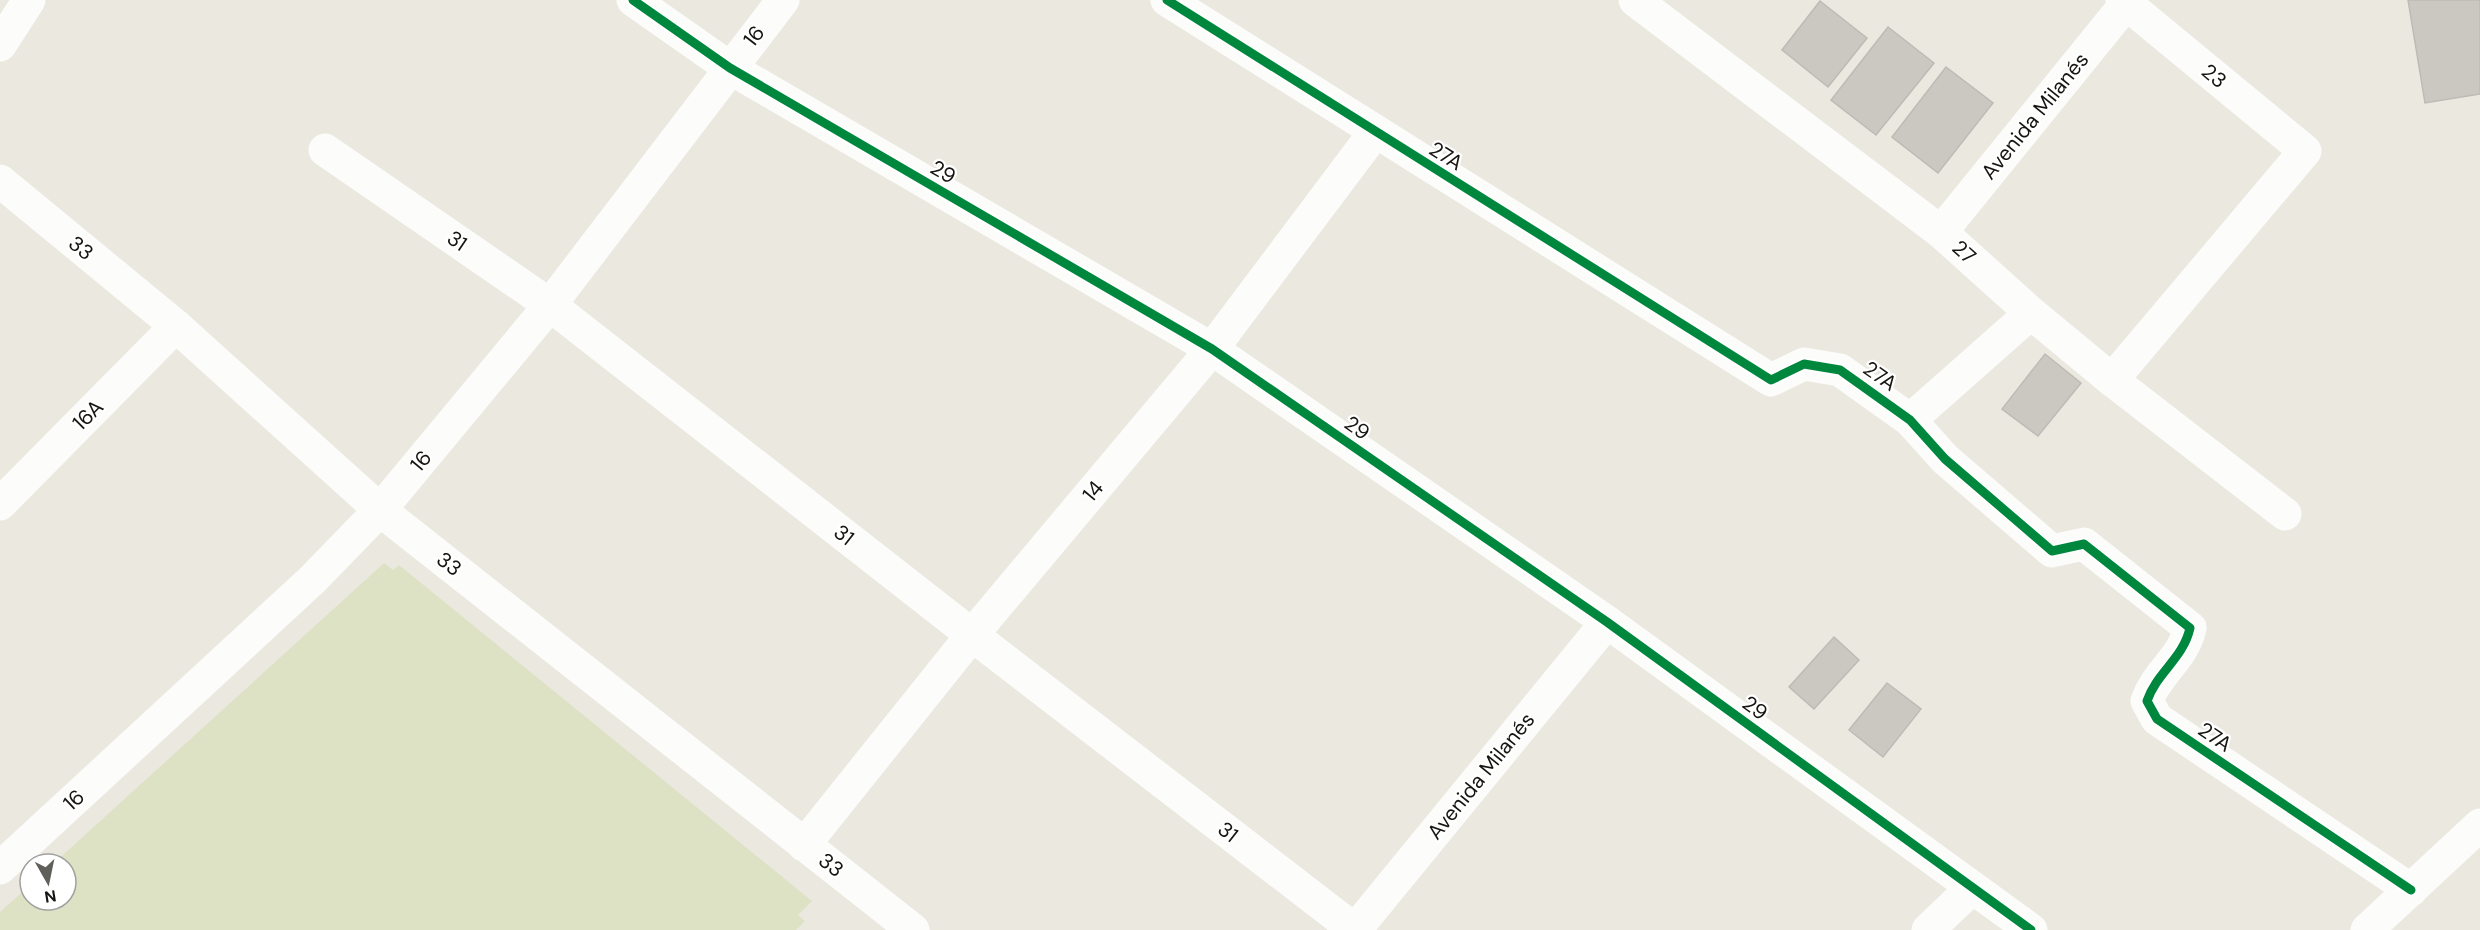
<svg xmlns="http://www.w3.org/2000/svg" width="2480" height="930" viewBox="0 0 2480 930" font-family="'DM Sans',sans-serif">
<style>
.green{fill:#dee2c5}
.building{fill:#cbc8c2;stroke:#bebbb6;stroke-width:1.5}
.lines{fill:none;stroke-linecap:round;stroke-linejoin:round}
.minor{stroke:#fcfcfa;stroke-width:33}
.cycleway-casing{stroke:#fff;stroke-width:13}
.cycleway{stroke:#00873e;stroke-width:9}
.labels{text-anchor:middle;stroke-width:4.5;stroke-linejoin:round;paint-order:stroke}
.street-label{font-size:21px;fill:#171511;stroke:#fff}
</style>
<rect width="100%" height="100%" fill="#ebe8e0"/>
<polygon class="green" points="384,563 393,570 399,565 812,901 798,915 805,921 796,930 0,930 0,912 30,885 30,900 66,900 66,864 53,864"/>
<g class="building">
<polygon points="2408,0 2480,0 2480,94 2425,103"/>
<polygon points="1820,1 1867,38 1828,87 1782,50"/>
<polygon points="1888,27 1934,63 1876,135 1831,100"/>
<polygon points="1946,67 1993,103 1938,173 1892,137"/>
<polygon points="2045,354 2081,383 2038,436 2002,409"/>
<polygon points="1834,637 1859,660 1814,709 1789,687"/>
<polygon points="1887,683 1921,709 1883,757 1849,730"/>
</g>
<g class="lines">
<g class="minor">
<polyline points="633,0 730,68 1212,349 1607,622 2031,930"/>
<path d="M1167,0L1771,380L1804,364L1840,370L1910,420L1945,459L2052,551L2084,544L2190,628C2183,659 2157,672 2147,701L2157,719L2411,890"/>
<polyline points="1635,0 1941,232 2031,313 2112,380 2285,514"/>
<polyline points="0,45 29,0"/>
<polyline points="325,150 550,305 972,635 1355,930"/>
<polyline points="0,181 176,326 380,510 913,930"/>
<polyline points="1941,232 2129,0"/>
<polyline points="2112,380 2305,151 2122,0"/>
<polyline points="1910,420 2031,313"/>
<polyline points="0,504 176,326"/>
<polyline points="804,845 972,635 1212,349 1375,132"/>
<polyline points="0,868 312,580 380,510 550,305 783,0"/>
<polyline points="1355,930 1607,622"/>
<polyline points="1928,930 1972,888"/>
<polyline points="2367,930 2480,825"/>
</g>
<g class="cycleway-casing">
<g id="cycleway">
<polyline points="633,0 730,68 1212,349 1607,622 2031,930"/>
<path d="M1167,0L1771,380L1804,364L1840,370L1910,420L1945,459L2052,551L2084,544L2190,628C2183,659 2157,672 2147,701L2157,719L2411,890"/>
</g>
</g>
<use href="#cycleway" class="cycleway"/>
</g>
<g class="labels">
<g class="street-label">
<text transform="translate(754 36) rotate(-52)" y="7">16</text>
<text transform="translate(2214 76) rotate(40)" y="7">23</text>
<text transform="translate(2035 116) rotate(-51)" y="7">Avenida Milanés</text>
<text transform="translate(1446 156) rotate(32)" y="7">27A</text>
<text transform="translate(943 172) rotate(30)" y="7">29</text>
<text transform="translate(457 241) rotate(34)" y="7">31</text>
<text transform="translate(81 248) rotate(39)" y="7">33</text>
<text transform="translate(1964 252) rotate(42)" y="7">27</text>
<text transform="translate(1880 376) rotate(35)" y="7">27A</text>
<text transform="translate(88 415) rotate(-45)" y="7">16A</text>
<text transform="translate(1357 428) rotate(35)" y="7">29</text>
<text transform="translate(421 461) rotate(-50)" y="7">16</text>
<text transform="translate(1093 491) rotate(-50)" y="7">14</text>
<text transform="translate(844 535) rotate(38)" y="7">31</text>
<text transform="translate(449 564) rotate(38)" y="7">33</text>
<text transform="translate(1755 708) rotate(36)" y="7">29</text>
<text transform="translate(2215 737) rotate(34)" y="7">27A</text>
<text transform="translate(1481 776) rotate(-51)" y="7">Avenida Milanés</text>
<text transform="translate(74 800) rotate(-43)" y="7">16</text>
<text transform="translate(1228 832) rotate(38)" y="7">31</text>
<text transform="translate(831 865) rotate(38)" y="7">33</text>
</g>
</g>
<g transform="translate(48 882) rotate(171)"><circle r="28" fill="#ffffff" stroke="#a2a1a0" stroke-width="1.5"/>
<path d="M0-4.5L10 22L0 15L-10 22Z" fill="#615f59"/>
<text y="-9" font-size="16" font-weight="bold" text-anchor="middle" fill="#171511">N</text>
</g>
</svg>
